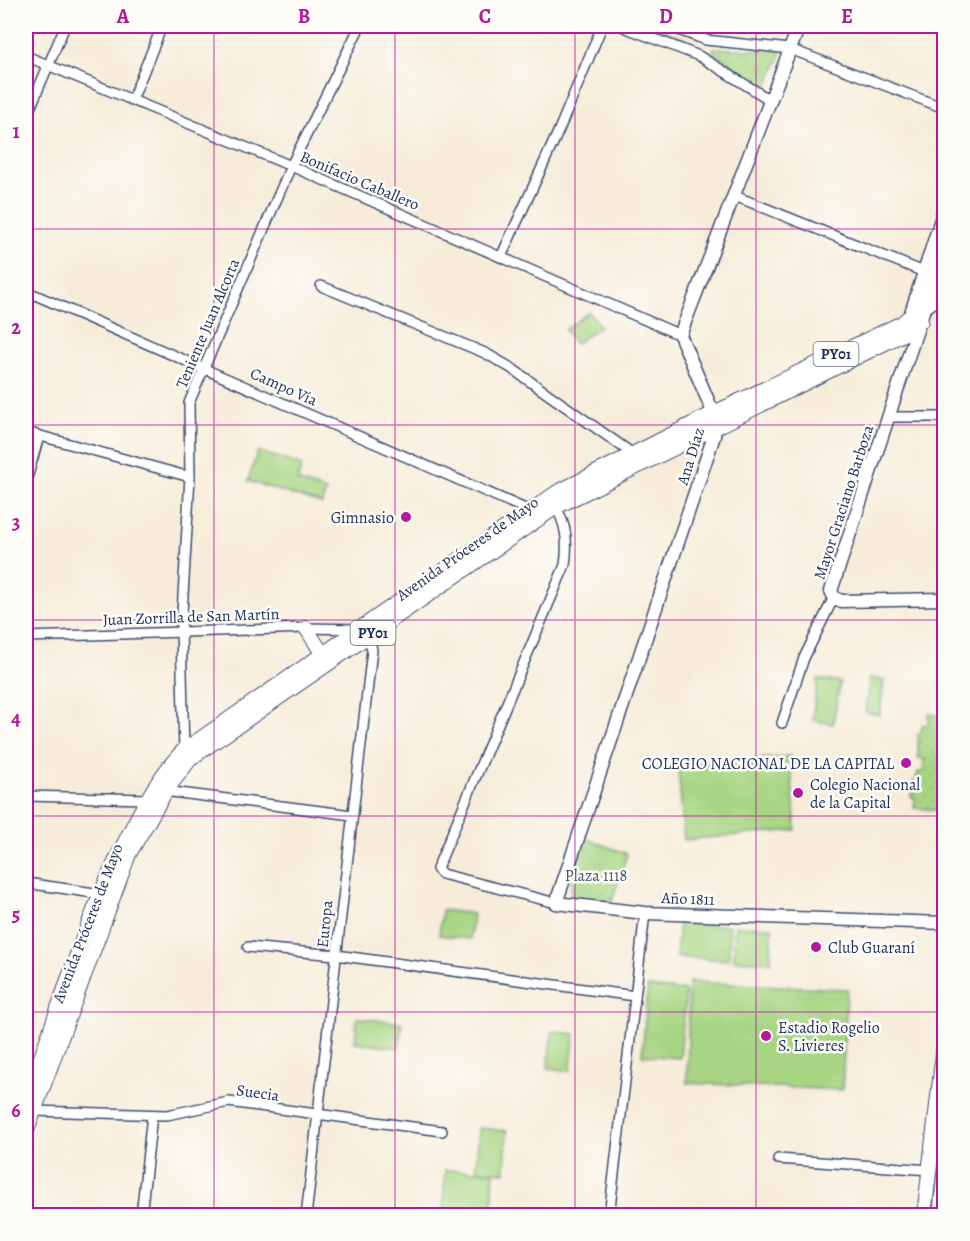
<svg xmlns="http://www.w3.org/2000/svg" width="970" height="1241" viewBox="0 0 970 1241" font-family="Alegreya,serif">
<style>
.grass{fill:url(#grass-tufts);stroke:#618270;stroke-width:1.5}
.garden{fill:url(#garden-dots);stroke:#618270;stroke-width:1.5}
.pitch{fill:#a7d583;stroke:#618270;stroke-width:1.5}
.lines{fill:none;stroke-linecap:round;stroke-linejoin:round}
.minor-casing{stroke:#3c4b70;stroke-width:12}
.major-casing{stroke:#3c4b70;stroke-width:15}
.highway-casing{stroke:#3c4b70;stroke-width:16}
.minor{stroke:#fff;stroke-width:9}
.major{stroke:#fff;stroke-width:12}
.highway{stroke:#fff;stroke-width:14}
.grid{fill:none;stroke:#b5179e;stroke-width:1.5;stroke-opacity:0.55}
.poi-dot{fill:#b5179e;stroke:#fdfcf7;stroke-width:2}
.labels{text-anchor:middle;stroke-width:5;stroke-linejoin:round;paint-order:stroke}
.shield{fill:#fdfcf7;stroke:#5f6c8c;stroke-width:1.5}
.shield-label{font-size:15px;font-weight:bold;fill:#1b2f5e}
.street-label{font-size:16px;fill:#1b2f5e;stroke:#fdfcf7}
.poi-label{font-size:16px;fill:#1b2f5e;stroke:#fdfcf7;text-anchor:start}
.park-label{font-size:16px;fill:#3e5867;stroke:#fdfcf7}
.neatline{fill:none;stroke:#b5179e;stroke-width:2}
.grid-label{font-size:20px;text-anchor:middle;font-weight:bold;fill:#b5179e}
</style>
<defs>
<pattern id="grass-tufts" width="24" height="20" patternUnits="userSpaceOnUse" patternTransform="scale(1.5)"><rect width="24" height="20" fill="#a7d583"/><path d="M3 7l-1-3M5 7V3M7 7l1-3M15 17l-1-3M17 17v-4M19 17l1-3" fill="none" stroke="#8fb774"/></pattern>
<pattern id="garden-dots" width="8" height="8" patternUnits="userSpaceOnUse" patternTransform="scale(1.5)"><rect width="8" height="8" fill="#a7d583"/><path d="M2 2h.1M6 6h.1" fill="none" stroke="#8fb774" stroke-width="1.8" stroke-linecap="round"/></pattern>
</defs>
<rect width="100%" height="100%" fill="#fdfcf7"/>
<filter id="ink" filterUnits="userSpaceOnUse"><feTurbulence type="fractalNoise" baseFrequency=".0167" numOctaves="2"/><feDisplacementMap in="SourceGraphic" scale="12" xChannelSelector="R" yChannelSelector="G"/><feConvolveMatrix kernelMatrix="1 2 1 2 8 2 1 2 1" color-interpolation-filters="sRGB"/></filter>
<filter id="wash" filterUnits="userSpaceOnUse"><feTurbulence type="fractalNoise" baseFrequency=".008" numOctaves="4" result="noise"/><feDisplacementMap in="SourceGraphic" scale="24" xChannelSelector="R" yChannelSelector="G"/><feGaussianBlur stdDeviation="1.35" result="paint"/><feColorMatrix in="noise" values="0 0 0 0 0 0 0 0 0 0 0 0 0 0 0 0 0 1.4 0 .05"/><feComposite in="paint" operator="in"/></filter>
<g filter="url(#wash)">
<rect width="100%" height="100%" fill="#f7ecd9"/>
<g class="grass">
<polygon points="645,26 654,26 689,41 687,43"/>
<polygon points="714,48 781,51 782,53 766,88 713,52"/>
<polygon points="585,838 627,854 612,901 581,900 571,893 572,879"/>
</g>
<polygon class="garden" points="929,714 944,716 944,811 914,808 915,798 911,797 912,782 915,782 918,772 923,772 924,759 918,758 918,734 921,734 922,725 928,725"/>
<g class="pitch">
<polygon points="589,312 600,326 575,344 565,330"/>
<polygon points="258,451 302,466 297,481 326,491 322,504 248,481"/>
<polygon points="869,678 884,680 880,715 865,712"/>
<polygon points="818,679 840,682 833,724 812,720"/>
<polygon points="790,756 796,830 684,840 678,766"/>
<polygon points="442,910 473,914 470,939 439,935"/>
<polygon points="679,923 730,926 729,960 676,957"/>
<polygon points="735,926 772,927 771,962 734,960"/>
<polygon points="689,982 847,989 842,1090 687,1083"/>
<polygon points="648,987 686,991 680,1058 642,1055"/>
<polygon points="357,1018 402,1023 399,1048 355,1042"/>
<polygon points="552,1031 575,1034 570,1071 548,1068"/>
<polygon points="479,1128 507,1131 505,1172 476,1170"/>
<polygon points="445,1170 494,1172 492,1215 443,1215"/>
</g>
</g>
<g filter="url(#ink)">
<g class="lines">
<g class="minor-casing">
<g id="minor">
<polyline points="621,26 699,56 770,100"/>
<polyline points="668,26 706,40 790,49 944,108"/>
<polyline points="26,56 291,166 680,335"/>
<polyline points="132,100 162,26"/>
<polyline points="26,118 65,26"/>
<polyline points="735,196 924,272 934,279 944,291"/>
<polyline points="501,257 559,130 602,26"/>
<polyline points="321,286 485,353 511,368 633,454"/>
<polyline points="26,291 530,511"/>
<polyline points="888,417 944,417"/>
<polyline points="26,432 190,477"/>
<polyline points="26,482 39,436"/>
<path d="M554,504C567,524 568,543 565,565L437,869L442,874L556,903"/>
<polyline points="26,637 306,628 358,629 369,636 372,650 306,1216"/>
<polyline points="782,723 804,658 834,597"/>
<polyline points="184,754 181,630 190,477 189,403 291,166 360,26"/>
<polyline points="164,791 352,815"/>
<polyline points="26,796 147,799 151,797"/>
<polyline points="26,883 101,894"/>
<polyline points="248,947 336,955 635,996"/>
<polyline points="34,1111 167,1115 229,1102 442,1131"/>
<polyline points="778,1159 930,1170"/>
<polyline points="141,1216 152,1115"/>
<polyline points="609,1216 645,913"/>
</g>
</g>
<g class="major-casing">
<g id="major">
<polyline points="799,26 680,335 716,419 714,436 556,903 645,913 944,923"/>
<polyline points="944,248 831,591 834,597 841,601 944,599"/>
<polyline points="924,308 944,294"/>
<polyline points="910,316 944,210"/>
</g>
</g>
<g class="highway-casing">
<g id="highway">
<polyline points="306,628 322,653"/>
<path d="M26,1099C59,1010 85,918 129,834C144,804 160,774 184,750L556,493L714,413L902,323L910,316"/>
<polyline points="26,1133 129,854 166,791 191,758 556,507 905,333 921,321"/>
<polyline points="924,1216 944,1045"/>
<polyline points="940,1216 944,1177"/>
</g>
</g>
<use href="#minor" class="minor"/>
<use href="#major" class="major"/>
<use href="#highway" class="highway"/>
</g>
</g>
<path class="grid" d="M214,26V1216M395,26V1216M575,26V1216M756,26V1216M26,229H944M26,425H944M26,620H944M26,816H944M26,1012H944"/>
<g class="poi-dot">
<circle cx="406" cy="517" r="6"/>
<circle cx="906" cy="763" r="6"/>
<circle cx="798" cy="793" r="6"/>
<circle cx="816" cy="947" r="6"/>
<circle cx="766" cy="1036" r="6"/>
</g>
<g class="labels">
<g class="shield">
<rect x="813.5" y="342" width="45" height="24" rx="4.5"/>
<rect x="350.5" y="621" width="45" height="24" rx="4.5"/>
</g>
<g class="shield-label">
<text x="836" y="359">PY01</text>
<text x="373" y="638">PY01</text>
</g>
<g class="street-label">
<text transform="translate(360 180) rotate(23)" y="6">Bonifacio Caballero</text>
<text transform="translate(207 323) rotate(-67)" y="6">Teniente Juan Alcorta</text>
<text transform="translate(284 386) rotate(24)" y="6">Campo Vía</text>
<text transform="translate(690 456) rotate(-73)" y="6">Ana Díaz</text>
<text transform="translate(843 502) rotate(-72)" y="6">Mayor Graciano Barboza</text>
<text transform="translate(467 548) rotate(-35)" y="6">Avenida Próceres de Mayo</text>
<text transform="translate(191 616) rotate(-2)" y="6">Juan Zorrilla de San Martín</text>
<text transform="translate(688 898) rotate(2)" y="6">Año 1811</text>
<text transform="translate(87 923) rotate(-69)" y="6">Avenida Próceres de Mayo</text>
<text transform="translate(324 924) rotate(-84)" y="6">Europa</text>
<text transform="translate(258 1092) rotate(8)" y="6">Suecia</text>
</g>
<g class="poi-label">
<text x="394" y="523" text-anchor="end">Gimnasio</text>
<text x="894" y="769" text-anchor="end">COLEGIO NACIONAL DE LA CAPITAL</text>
<text x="810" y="790">Colegio Nacional<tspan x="810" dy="18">de la Capital</tspan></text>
<text x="828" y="953">Club Guaraní</text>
<text x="778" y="1033">Estadio Rogelio<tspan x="778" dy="18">S. Livieres</tspan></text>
</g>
<g class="park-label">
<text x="596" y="881">Plaza 1118</text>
</g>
</g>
<rect width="970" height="1241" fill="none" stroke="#fdfcf7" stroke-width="66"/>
<rect x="33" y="33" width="904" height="1175" class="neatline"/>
<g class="grid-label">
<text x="123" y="23">A</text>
<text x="304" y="23">B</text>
<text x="485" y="23">C</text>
<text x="666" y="23">D</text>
<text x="847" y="23">E</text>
<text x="16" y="138">1</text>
<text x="16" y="334">2</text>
<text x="16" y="529">3</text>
<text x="16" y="725">4</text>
<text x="16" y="921">5</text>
<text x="16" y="1117">6</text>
</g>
</svg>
